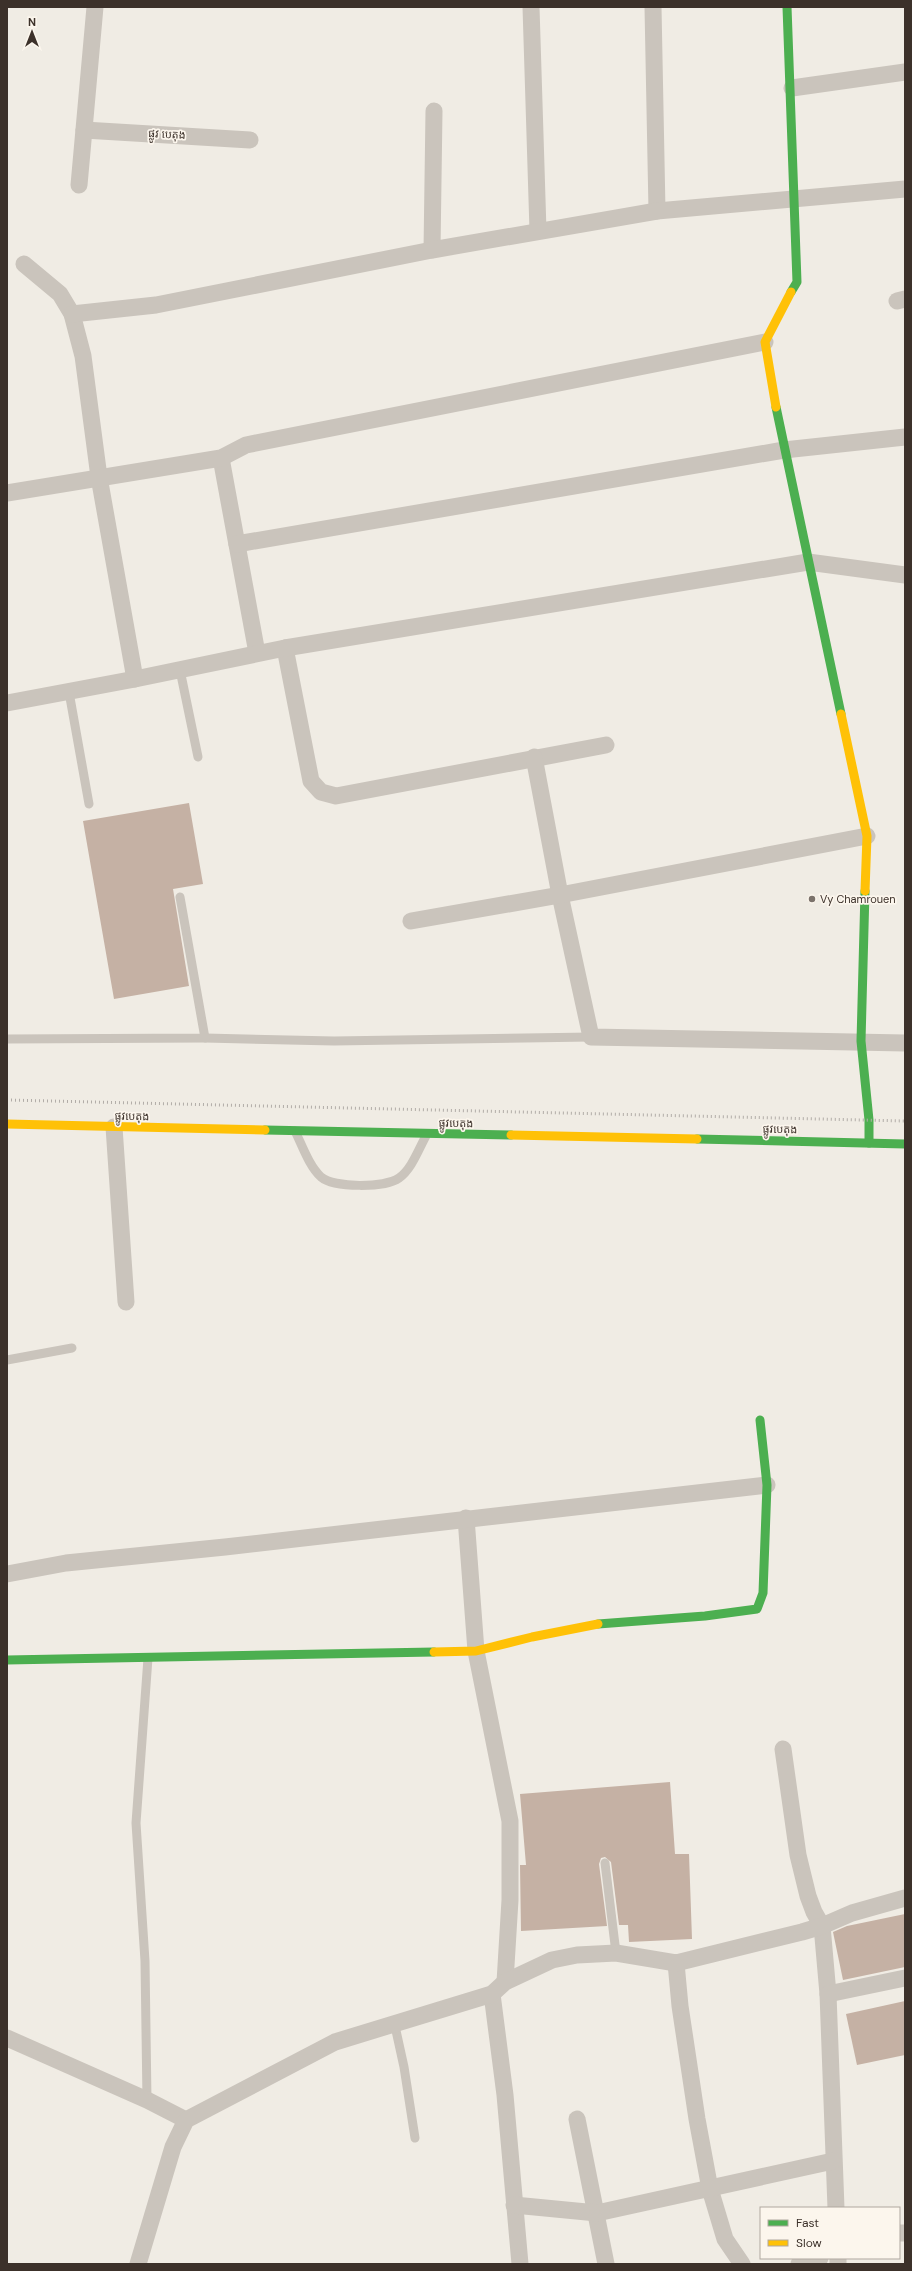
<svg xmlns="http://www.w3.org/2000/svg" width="912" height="2271" viewBox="0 0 912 2271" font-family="'DM Sans','Noto Sans Khmer',sans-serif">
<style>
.building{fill:#c5b1a4}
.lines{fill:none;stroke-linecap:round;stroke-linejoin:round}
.lane{stroke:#cac4bc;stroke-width:9}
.street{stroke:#cac4bc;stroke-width:17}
.fast{stroke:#4caf50;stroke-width:9}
.slow{stroke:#ffc107;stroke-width:9}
.rail{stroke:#b1aca7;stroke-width:3;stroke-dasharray:1 3;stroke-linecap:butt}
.poi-dot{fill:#7b726b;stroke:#fcf6ed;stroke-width:1.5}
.labels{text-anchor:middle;stroke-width:3.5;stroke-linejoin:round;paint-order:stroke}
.street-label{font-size:11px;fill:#3c312a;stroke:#fcf6ed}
.poi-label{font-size:11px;fill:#3c312a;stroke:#fcf6ed;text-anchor:start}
</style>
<rect width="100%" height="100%" fill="#f0ece4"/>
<g class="building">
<polygon points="189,803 203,884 173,889 189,986 114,999 83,821"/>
<polygon points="670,1782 675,1854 689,1854 692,1939 629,1942 628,1925 619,1925 611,1862 605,1857 601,1858 599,1864 607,1926 521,1931 520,1865 526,1865 520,1794"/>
<polygon points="905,1914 905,1967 843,1980 833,1932 847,1926"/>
<polygon points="905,2001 905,2055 857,2065 846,2014"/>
</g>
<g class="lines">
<g class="lane">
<polyline points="180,670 198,757"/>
<polyline points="69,692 89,804"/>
<polyline points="205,1038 334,1041 591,1037"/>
<polyline points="7,1039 205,1038 180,897"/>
<path d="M295,1131C302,1145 309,1166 321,1177C334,1188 385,1188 399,1178C412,1169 419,1148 427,1134"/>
<polyline points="7,1360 72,1348"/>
<polyline points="605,1863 616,1953"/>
<polyline points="395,2026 404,2067 415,2138"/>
<polyline points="147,2100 145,1961 136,1823 148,1658"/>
</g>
<g class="street">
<polyline points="531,7 538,231"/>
<polyline points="653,7 657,211"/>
<polyline points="792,88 905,72"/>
<polyline points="84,130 250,140"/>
<polyline points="79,185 95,7"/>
<polyline points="432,250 434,111"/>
<polyline points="24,264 60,294 72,314 83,356 99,477 135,679"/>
<polyline points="897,301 905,299"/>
<polyline points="72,314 156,305 432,250 657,211 905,189"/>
<polyline points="221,458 257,653"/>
<polyline points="7,493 221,458 246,445 765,342"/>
<polyline points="237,544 784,450 905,437"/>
<polyline points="285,648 311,781 321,792 336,796 606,745"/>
<polyline points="7,703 135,679 285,648 808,562 905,575"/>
<polyline points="534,757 560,895 591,1037 905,1043"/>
<polyline points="411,921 560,895 867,836"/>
<polyline points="114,1127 126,1302"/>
<polyline points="466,1518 476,1651 510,1821 510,1900 505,1982"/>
<polyline points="7,1574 66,1563 225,1547 767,1485"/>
<polyline points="783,1749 798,1855 808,1896 814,1912 822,1926 828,1994 836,2208"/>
<polyline points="676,1963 680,2006 697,2119 710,2189 725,2239 742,2264"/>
<polyline points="492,1994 505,2095 520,2264"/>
<polyline points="828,1994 905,1978"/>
<polyline points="7,2038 147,2100 186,2120"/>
<polyline points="577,2119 606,2264"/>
<polyline points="514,2205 597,2213 833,2161"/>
<polyline points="899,2233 905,2233"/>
<polyline points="838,2258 838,2264"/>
<polyline points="138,2264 173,2147 186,2120 335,2042 492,1994 505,1982 552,1960 577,1955 616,1953 676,1963 802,1932 822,1926 852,1913 905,1898"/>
<polyline points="799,2264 820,2258"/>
</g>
<g class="fast">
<polyline points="787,7 797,282 791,292"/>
<polyline points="776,407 841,714"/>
<polyline points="865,891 861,1041 869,1120 869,1143"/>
<polyline points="265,1130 511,1135"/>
<polyline points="697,1139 905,1144"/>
<polyline points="598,1624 705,1616 757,1609 763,1593 767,1485 760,1420"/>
<polyline points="7,1660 434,1652"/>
</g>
<g class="slow">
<polyline points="776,407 765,342 791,292"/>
<polyline points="841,714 867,836 865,891"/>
<polyline points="7,1124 265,1130"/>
<polyline points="511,1135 697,1139"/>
<polyline points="434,1652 476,1651 532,1637 598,1624"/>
</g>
<polyline class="rail" points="7,1100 905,1121"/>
</g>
<circle class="poi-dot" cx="812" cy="899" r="4"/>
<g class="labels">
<g class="street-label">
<text transform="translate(167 134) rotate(3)" y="4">ផ្លូវ បេតុង</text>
<text transform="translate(132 1116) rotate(1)" y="4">ផ្លូវបេតុង</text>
<text transform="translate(456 1123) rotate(1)" y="4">ផ្លូវបេតុង</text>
<text transform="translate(780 1129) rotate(1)" y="4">ផ្លូវបេតុង</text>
</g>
<g class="poi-label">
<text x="820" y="903">Vy Chamrouen</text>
</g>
</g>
<rect width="912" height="2271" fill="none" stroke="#3c312a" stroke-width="16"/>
<rect x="760" y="2207" width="140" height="52" fill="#fcf6ed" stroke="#afa79f"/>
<rect x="768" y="2220" width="20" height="6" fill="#4caf50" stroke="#afa79f"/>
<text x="796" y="2227" font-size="12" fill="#3c312a">Fast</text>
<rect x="768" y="2240" width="20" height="6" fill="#ffc107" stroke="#afa79f"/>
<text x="796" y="2247" font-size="12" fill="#3c312a">Slow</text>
<g transform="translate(32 32)" stroke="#fcf6ed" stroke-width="3" paint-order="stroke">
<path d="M0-3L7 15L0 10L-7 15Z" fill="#3c312a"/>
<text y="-6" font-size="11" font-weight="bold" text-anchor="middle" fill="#3c312a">N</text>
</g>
</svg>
